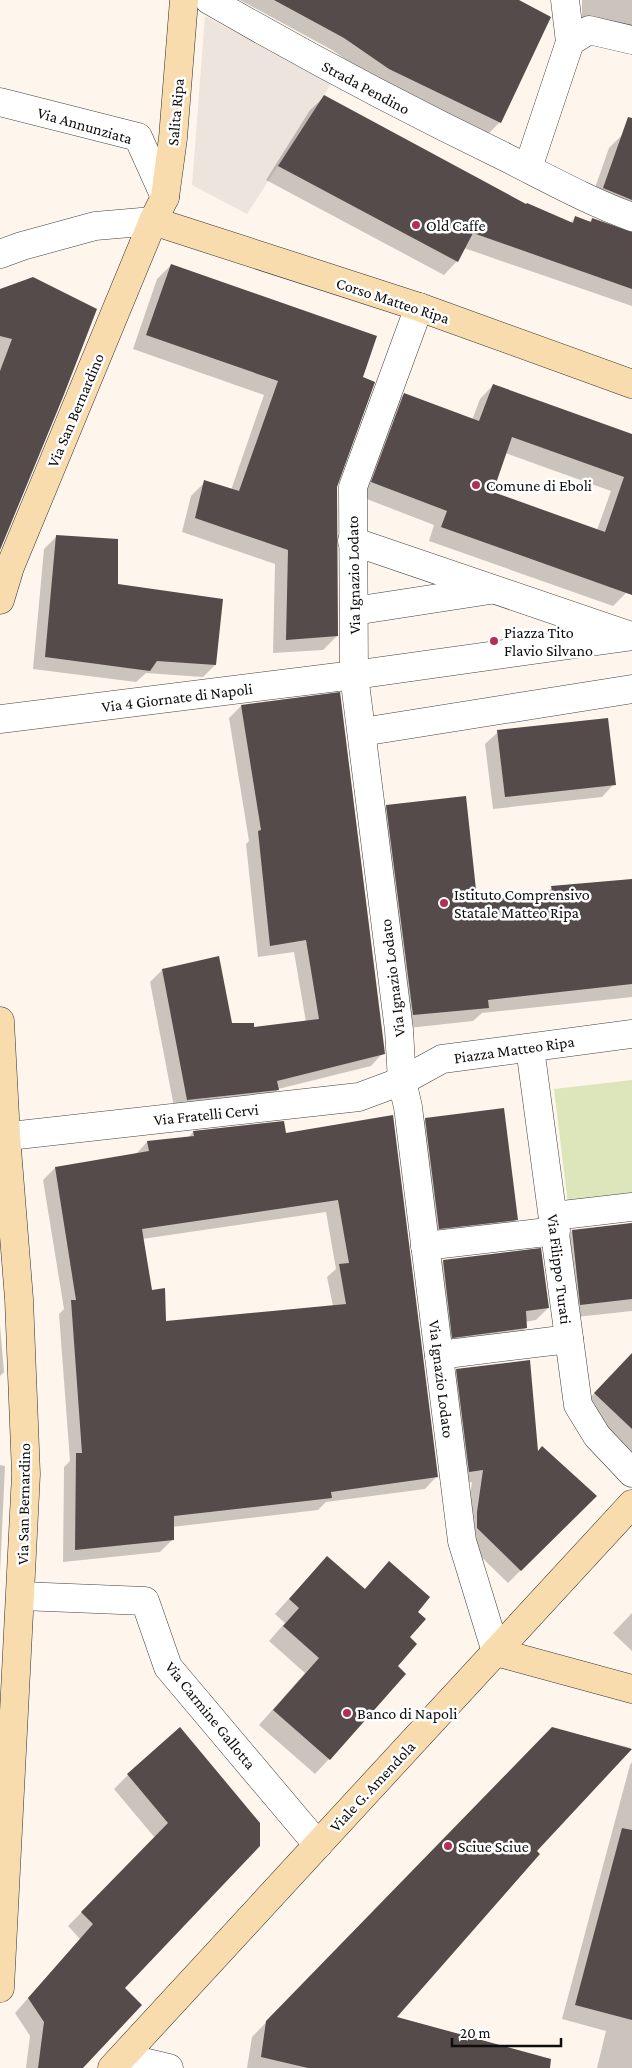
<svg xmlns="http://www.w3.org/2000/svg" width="632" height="2068" viewBox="0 0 632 2068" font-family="'Crimson Pro',serif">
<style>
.green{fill:#dce6ba}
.plaza{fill:#ede4dd}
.shadow{fill:#0003;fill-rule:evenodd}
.building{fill:#544b4a;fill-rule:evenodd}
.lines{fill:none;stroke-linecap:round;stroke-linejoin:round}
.street-casing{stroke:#404040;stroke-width:29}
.secondary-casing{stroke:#2f2f2f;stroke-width:29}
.street{stroke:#fff;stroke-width:28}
.secondary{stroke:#f9dcad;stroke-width:28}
.poi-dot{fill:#b22f59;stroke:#fff;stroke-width:2}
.labels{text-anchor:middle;stroke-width:5;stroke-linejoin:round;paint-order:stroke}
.street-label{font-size:16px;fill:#0d0d0d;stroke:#fff}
.poi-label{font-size:16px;fill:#0d0d0d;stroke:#fff;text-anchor:start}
</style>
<rect width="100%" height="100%" fill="#fef6ed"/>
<polygon class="green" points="632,1080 632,1196 568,1204 554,1089"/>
<polygon class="plaza" points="205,16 331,84 247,214 192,185"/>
<g class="shadow">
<polygon points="240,0 516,0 549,17 500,122 487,135 377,81 332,50"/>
<polygon points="582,0 632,0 632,28 582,18"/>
<polygon points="324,97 526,206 570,223 575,218 589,222 593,219 632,233 632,306 464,248 457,261 444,275 266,180 310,110"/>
<polygon points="623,134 632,137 632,222 590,202 609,148"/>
<polygon points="171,265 361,378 336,487 337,636 323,650 273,653 275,564 182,532 191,496 205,482 231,490 264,395 133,349 157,279"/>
<polygon points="33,279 0,547 0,291"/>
<path d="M493,385L632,435V577L626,593L613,606L429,541L434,525L359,496L391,408L404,394L472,420L480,399ZM505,453L611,491L597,530L491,493Z"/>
<polygon points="56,537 117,585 215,665 203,677 146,673 136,682 33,669 44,549"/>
<polygon points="241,706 383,1053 371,1066 278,1089 266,1102 175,1112 150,982 162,970 218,958 230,1025 253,1029 306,1022 294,952 258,957 246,844 249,841 229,718"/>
<polygon points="498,732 614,784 602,797 493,809 485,744"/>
<polygon points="387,806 476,900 546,893 552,888 632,880 632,997 482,1013 473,1021 399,1029 373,820"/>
<path d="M392,1117L437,1476L425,1489L326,1502L318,1510L172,1527V1540L160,1552L63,1562L64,1467L70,1461L59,1314L64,1309L43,1180L55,1168L136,1154L147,1142L188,1138L193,1132L285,1134ZM326,1212L336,1269L327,1277L333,1306L165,1322L151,1291L142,1239Z"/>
<polygon points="426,1119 516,1219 504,1232 427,1240 413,1131"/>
<polygon points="632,1223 632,1311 567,1318 558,1245 572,1231"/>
<polygon points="443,1261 548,1308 536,1320 525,1322 526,1328 513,1340 440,1349 431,1273"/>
<polygon points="0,1326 4,1372 0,1376"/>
<polygon points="632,1355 632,1452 631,1453 582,1406"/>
<polygon points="457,1370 536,1453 595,1496 508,1583 465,1541 465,1525 472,1482 457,1484 444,1382"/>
<polygon points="0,1465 5,1466 0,1573"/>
<polygon points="327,1557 364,1590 389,1563 416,1612 396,1666 329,1759 315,1774 259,1725 305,1673 269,1641 285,1623 275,1614"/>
<polygon points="632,1613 632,1651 613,1633"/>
<polygon points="552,1728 631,1748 535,1852 395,2017 499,2068 247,2068 252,2037"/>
<polygon points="632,1762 632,2068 597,2068 606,2031 562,2019 630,1765"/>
<polygon points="128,1775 258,1824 123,1988 82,2068 26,2068 30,2036 15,2013 80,1939 68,1926 155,1838 114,1789"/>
</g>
<g class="building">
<polygon points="274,0 519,0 551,17 501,123 389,69 344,38"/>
<polygon points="324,95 526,204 527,203 573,223 575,216 591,222 592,218 632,232 632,289 473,233 458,262 278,166"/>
<polygon points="628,117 632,118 632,200 603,188"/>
<polygon points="171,264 377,336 363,377 375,382 337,487 338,636 286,640 288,550 195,518 204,480 239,491 278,381 146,335"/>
<polygon points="33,277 97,309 63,397 0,550 0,371 12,339 0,336 0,289"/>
<path d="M493,384L632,434V595L441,527L447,511L371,482L404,393L479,421ZM512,437L624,477L605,532L493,492Z"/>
<polygon points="56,535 118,539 118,584 223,599 216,665 157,661 150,671 45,657"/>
<polygon points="340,692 385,1054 277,1081 279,1090 187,1100 162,969 219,956 232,1023 254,1023 254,1027 319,1019 306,940 270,946 258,831 261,830 241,705"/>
<polygon points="608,718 616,785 505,797 497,730"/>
<polygon points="466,796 477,899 552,891 551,886 632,879 632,984 488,1000 489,1008 413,1015 386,805"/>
<polygon points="504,1108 518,1220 439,1229 425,1118"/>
<path d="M393,1115L438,1477L331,1492L332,1498L174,1516V1540L75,1550L76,1453H82L71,1300H76L55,1167L149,1151L147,1141L194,1136L193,1131L284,1121L286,1133ZM338,1200L349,1263L339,1264L346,1304L166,1321L165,1288L152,1290L142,1229Z"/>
<polygon points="632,1223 632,1299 580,1305 572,1230"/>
<polygon points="541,1248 549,1308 526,1311 527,1328 452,1338 443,1260"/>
<polygon points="632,1353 632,1429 594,1393"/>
<polygon points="530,1360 538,1451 542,1446 597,1496 521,1571 477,1528 477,1512 483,1470 469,1472 456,1369"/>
<polygon points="327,1556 365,1589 389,1561 430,1597 418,1612 426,1619 410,1637 417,1644 398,1666 406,1674 330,1760 273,1710 319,1658 283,1626 299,1608 289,1599"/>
<polygon points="180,1727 260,1823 260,1846 125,1988 142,2005 83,2068 38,2068 44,2022 28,1998 93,1924 81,1912 168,1823 127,1774"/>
<polygon points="552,1727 632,1749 537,1851 540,1854 397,2017 551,2059 550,2068 308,2068 261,2057 266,2021"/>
<polygon points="622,1828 632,1830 632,2020 575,2005"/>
</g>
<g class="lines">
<g class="street-casing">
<g id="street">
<path d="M209,0C306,56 404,108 505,157C547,178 588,201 632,217"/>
<polyline points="570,42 589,30 632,40"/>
<polyline points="0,102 138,137 165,197"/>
<polyline points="528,168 570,42 565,0"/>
<polyline points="0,254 22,246 95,226 153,221"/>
<polyline points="419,307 353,487 354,675 399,1030 402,1081 408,1107 462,1541 496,1652"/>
<polyline points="352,541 628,635"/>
<polyline points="354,611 490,590"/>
<polyline points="0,719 354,675 632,636"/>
<polyline points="362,732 632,689"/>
<polyline points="530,1048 578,1405 597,1436 632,1473"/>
<polyline points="0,1137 359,1097 402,1081 442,1059 632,1034"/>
<polyline points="554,1216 632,1207"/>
<polyline points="425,1246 556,1231"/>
<polyline points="439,1355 569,1339"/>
<polyline points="21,1596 145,1601 168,1667 318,1845"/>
<polyline points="123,2057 169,2068"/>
</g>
</g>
<g class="secondary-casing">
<g id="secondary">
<polyline points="153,221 419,307 632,384"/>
<polyline points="0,600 10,567 153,221 165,197 173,138 184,0"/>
<polyline points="0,1021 6,1136 19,1299 26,1474 0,1988"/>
<polyline points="496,1652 632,1689"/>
<polyline points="112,2068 632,1504"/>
</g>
</g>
<use href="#street" class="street"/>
<use href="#secondary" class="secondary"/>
</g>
<g class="poi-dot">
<circle cx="416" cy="225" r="5"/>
<circle cx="476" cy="485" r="5"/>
<circle cx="494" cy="641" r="5"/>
<circle cx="444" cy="903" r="5"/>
<circle cx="347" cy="1713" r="5"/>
<circle cx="448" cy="1846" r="5"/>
</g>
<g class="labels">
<g class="street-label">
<text transform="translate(366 87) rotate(28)" y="6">Strada Pendino</text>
<text transform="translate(175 112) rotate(-85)" y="6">Salita Ripa</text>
<text transform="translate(85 125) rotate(16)" y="6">Via Annunziata</text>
<text transform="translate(393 300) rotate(18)" y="6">Corso Matteo Ripa</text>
<text transform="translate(75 410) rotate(-67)" y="6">Via San Bernardino</text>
<text transform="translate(353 575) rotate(-91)" y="6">Via Ignazio Lodato</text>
<text transform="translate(177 697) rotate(-7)" y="6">Via 4 Giornate di Napoli</text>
<text transform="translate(392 978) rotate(-97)" y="6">Via Ignazio Lodato</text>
<text transform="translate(514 1049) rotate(-8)" y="6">Piazza Matteo Ripa</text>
<text transform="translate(206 1114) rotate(-6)" y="6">Via Fratelli Cervi</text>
<text transform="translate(560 1269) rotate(83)" y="6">Via Filippo Turati</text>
<text transform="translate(442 1379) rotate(83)" y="6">Via Ignazio Lodato</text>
<text transform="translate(23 1504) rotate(-89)" y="6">Via San Bernardino</text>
<text transform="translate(211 1715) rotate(51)" y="6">Via Carmine Gallotta</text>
<text transform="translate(372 1786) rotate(-47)" y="6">Viale G. Amendola</text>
</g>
<g class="poi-label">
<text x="426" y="231">Old Caffe</text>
<text x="486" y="491">Comune di Eboli</text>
<text x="504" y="638">Piazza Tito<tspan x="504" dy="18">Flavio Silvano</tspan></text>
<text x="454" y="900">Istituto Comprensivo<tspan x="454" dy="18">Statale Matteo Ripa</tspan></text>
<text x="357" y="1719">Banco di Napoli</text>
<text x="458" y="1852">Sciue Sciue</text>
</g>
</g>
<path d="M452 2038v8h109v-8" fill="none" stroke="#0d0d0d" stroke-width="2.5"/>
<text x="460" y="2038" font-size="15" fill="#0d0d0d" stroke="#ffffff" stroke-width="4" paint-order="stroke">20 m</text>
</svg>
